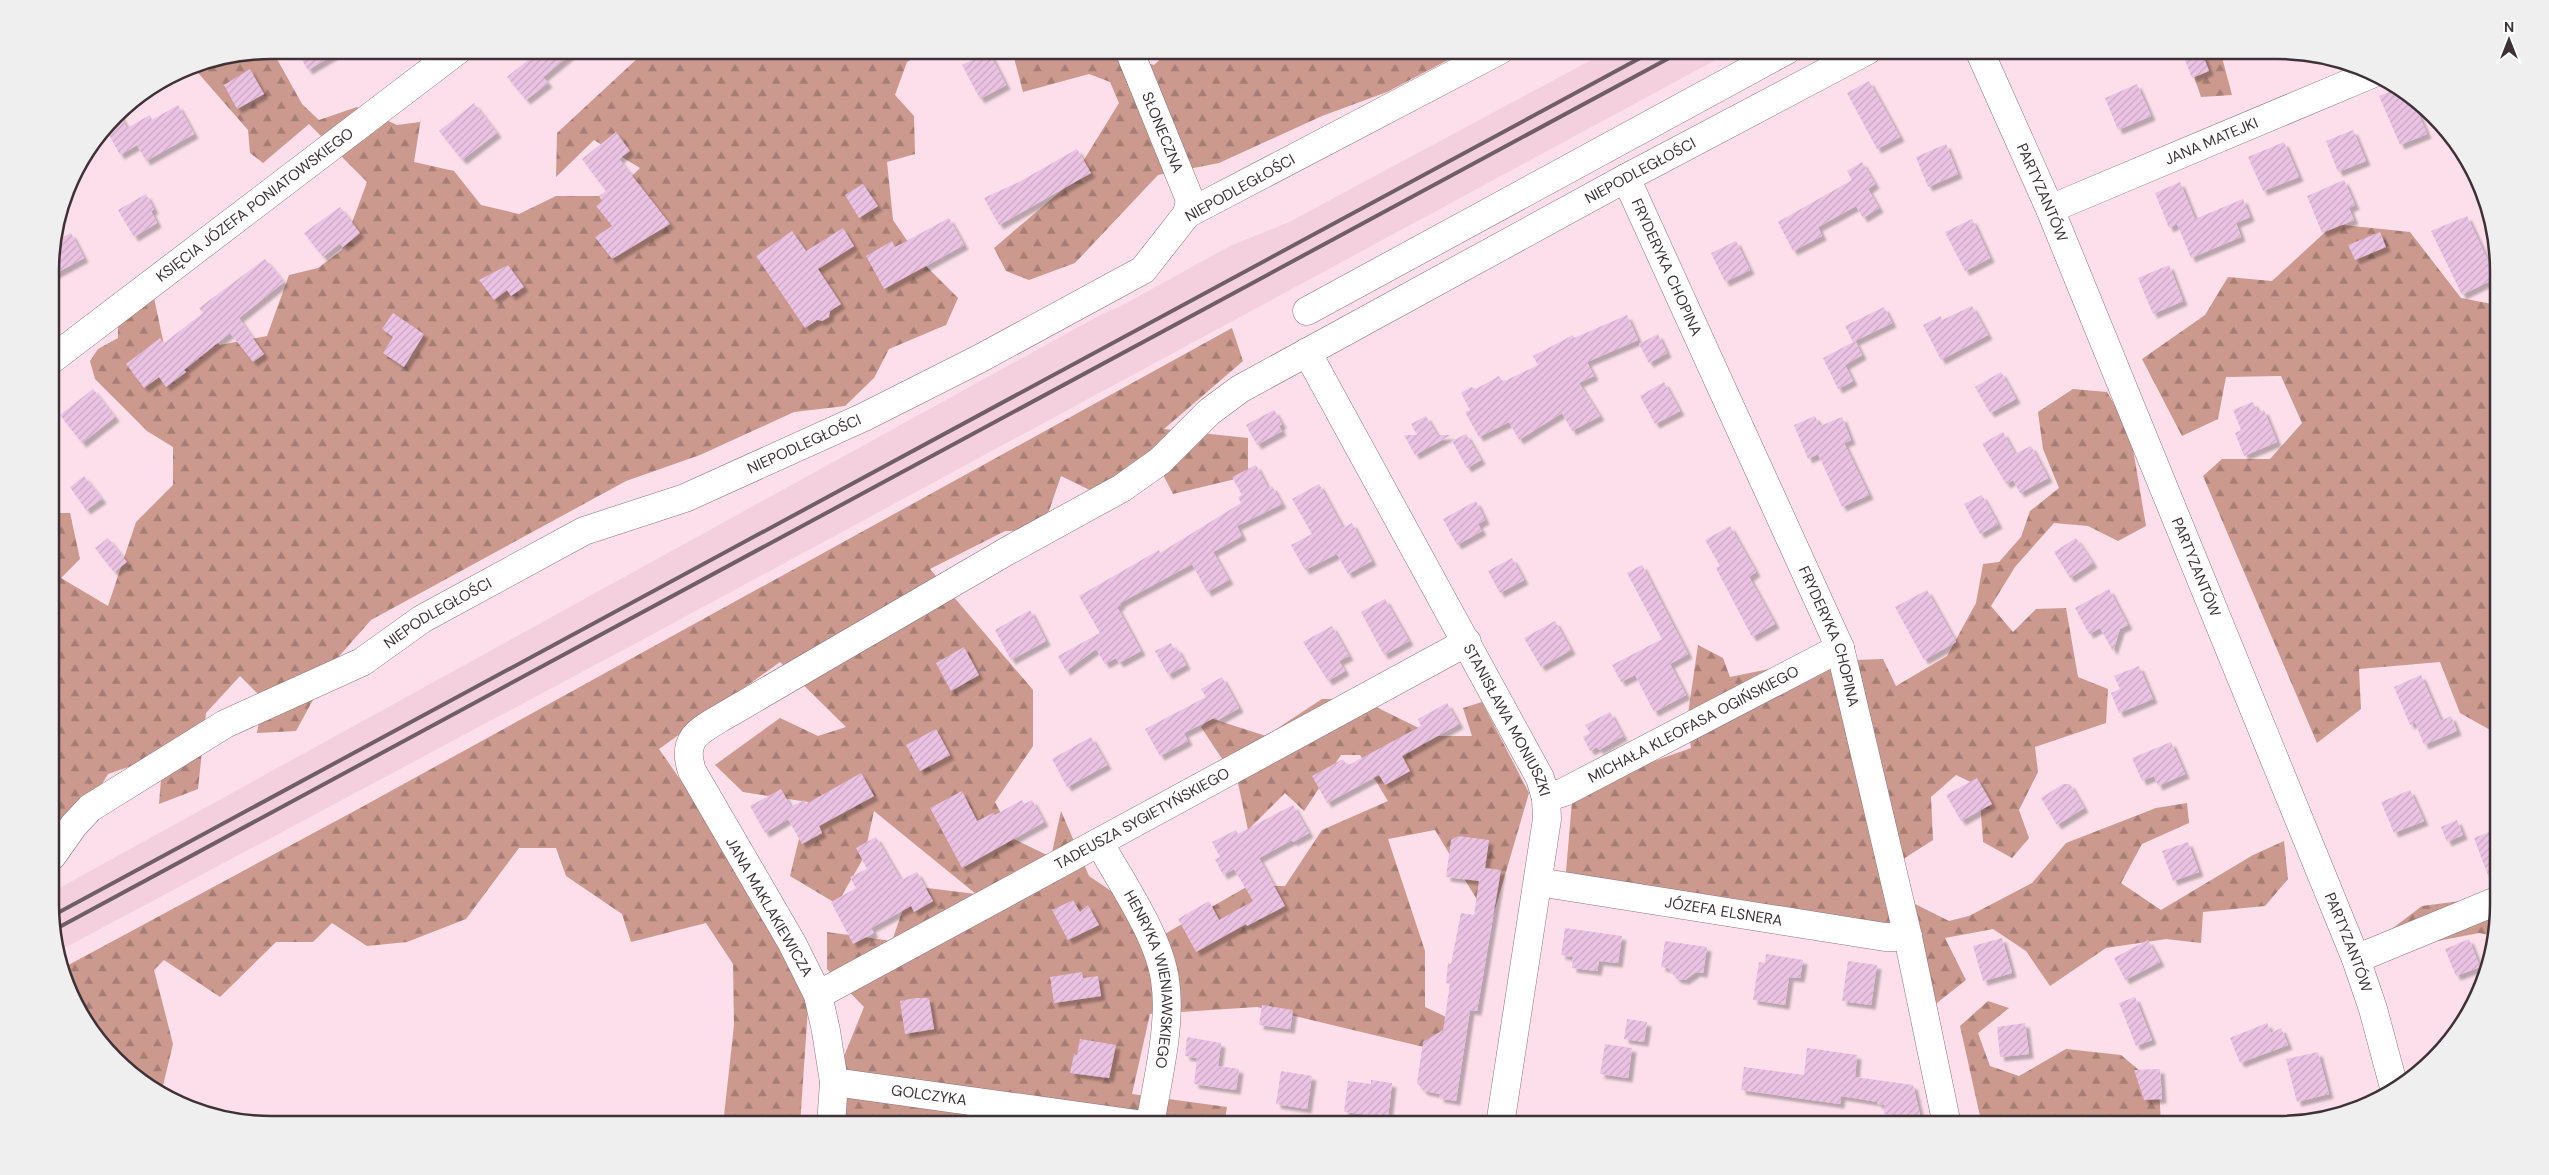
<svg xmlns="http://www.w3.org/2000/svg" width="2549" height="1175" viewBox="0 0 2549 1175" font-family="'DM Sans',sans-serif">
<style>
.built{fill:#f4d0de}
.forest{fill:url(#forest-firs)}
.building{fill:url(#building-hatch);filter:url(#shadow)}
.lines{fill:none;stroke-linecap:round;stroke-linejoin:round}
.minor-casing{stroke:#8d737d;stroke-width:29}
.minor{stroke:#fff;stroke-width:28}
.rail{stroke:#6f5e65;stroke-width:4}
.labels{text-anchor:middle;stroke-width:4;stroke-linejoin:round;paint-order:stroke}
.street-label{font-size:15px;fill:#3e3237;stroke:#fff}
.rim{fill:none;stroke:#3e3237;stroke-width:2.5}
</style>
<defs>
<pattern id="forest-firs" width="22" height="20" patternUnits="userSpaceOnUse" patternTransform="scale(1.25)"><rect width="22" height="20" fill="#cb998e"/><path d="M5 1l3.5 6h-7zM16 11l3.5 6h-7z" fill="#a67d75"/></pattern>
<pattern id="building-hatch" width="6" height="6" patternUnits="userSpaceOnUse" patternTransform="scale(1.25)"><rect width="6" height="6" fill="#ebc3e4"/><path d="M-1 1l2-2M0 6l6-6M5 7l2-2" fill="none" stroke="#cba8c4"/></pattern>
<filter id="shadow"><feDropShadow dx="4.5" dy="4.5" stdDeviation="1" flood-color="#0004"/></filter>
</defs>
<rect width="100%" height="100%" fill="#fcdfea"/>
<polygon class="built" points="1610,50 1734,50 655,633 57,952 52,934 52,892 1104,313 1119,307 1230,246 1289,222"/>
<g class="forest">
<polygon points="272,50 302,104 319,120 357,107 397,125 420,122 421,118 414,162 454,171 481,205 519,214 556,196 612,196 640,168 594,140 556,177 557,133 640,56 640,50 930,50 907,62 895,95 914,116 915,154 887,162 893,220 921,261 958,298 946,325 889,349 874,378 845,406 794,412 700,455 626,481 371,620 333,663 296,731 257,733 263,699 240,676 206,713 198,789 159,804 163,755 108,774 52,867 51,513 70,513 80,559 61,578 108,606 136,522 173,485 173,447 147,431 95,379 90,361 98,349 118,338 118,321 154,298 164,345 201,327 220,345 267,336 289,275 318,268 342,250 367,182 309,124 263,163 250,153 248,130 192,66"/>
<polygon points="1012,50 1108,50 1154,65 1170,50 1467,50 1387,92 1322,116 1219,163 1158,175 1075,263 1029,280 1006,271 994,248 1069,184 1119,103 1110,82 1089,74 1023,92"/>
<polygon points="2185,50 2220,50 2232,95 2201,97"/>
<polygon points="2334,224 2410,232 2461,298 2492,304 2497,300 2499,735 2460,713 2440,662 2359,669 2361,709 2317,743 2203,476 2222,459 2270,459 2302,423 2281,376 2226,377 2218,419 2182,436 2142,359 2205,315 2228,277 2272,281"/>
<path d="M1232,328L1243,361L1164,429L1248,438V476L1173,494L1154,457L1098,494L1061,476L1042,531H1005L930,569L1033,690V746L995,802L1014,839L1051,857L1061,811L1089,876L1145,914L1163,935L1248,886H1285L1322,830L1388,801L1360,755H1341L1304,811L1285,793L1248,830L1238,783L1201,727L1210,718L1266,736L1322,699H1360L1435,736H1472L1463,708L1482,702L1529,793L1491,923L1435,830L1388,839L1425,951V1007L1463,1025L1453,1054L1257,1007L1150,1014L1132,1094L1227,1107L1224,1125H816L864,1007L827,969V932L892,941L911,886L976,894L874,811L864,857L837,904L790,876L808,802L743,792L715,765L780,718L818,736L846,727L780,662L659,749L734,857L809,993L800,1125H723L734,1025L733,964L706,923L631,942L622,914L566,876L556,848H519L466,919L407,942L367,946L332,923L313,942H276L220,997L164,960L154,970L173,1044L161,1094C114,1067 76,1022 61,969L360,808Z"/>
<polygon points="2073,389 2107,392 2130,431 2146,526 2118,541 2088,526 2054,523 2015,567 1991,606 2013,632 2036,609 2066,608 2078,677 2108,689 2106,723 2035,747 2038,772 2019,810 2029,838 2012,858 1983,842 1979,786 1956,775 1931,797 1933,840 1894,865 1897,895 1949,921 1969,916 2032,883 2066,843 2156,808 2187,803 2189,823 2142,844 2121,883 2161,910 2253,855 2284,841 2288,879 2265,906 2203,912 2201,943 2166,939 2106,948 2050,986 2026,951 1993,929 1945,938 1966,980 1928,1010 1899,938 1565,883 1573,790 1691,748 1687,721 1698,645 1723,658 1730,677 1803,662 1883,659 1896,686 1947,656 1976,603 1983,564 1999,562 2021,537 2030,511 2059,488 2043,449 2038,412"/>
<polygon points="2499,896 2493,936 2479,933 2391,950 2389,931 2422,906"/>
<polygon points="1988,1001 2009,1008 1978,1033 1990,1066 2019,1076 2066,1049 2121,1055 2159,1087 2161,1124 2164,1125 1982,1125 1960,1026"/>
</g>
<g class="building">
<polygon points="296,50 342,50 308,70"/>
<polygon points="540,50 576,50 543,77 548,83 526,100 507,77"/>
<polygon points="966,50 988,50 1006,85 980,99 962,65 972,60"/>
<polygon points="2181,50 2201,50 2209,71 2192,78"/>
<polygon points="250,69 264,94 237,109 224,85"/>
<polygon points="1869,81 1900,137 1877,149 1847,93"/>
<polygon points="2137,84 2151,116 2118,130 2105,98"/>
<polygon points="2399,88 2410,94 2427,134 2400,145 2379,96"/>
<polygon points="474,103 497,133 462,160 439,131"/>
<polygon points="178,105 194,134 146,161 137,145 120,155 106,129 119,113 127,128 150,115 152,120"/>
<polygon points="2353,130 2366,161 2338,172 2326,141"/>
<polygon points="616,132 630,151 619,159 670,224 612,259 595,237 612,226 596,206 602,201 599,196 606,191 582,159"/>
<polygon points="2284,142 2299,177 2263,191 2248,157"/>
<polygon points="1946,144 1958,174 1928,187 1916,157"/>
<polygon points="1077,149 1091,173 999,225 984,198 1019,182"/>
<polygon points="1862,162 1875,184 1868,189 1879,208 1863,218 1856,206 1818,227 1822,236 1793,251 1778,222 1852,180 1847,171"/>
<polygon points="2344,180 2355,205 2349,208 2354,220 2322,233 2307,196"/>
<polygon points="2180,182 2195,219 2243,199 2250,217 2236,223 2241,237 2191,258 2177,224 2169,228 2155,193"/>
<polygon points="863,184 878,206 859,218 845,195"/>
<polygon points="146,194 154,209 151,211 157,223 134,237 118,210"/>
<polygon points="340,207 360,233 343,247 340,243 323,257 304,233"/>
<polygon points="2467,216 2496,278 2462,295 2431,231"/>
<polygon points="949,218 964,245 884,289 866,256 892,241 895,247"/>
<polygon points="1972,219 1990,258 1965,271 1945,232"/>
<polygon points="843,228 854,246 818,269 841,304 830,311 829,317 822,321 817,320 805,328 756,256 792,231 806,251"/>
<polygon points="2380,232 2386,247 2355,260 2348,245"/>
<polygon points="71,233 84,258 51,276 50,256 54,242"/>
<polygon points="1736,241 1750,270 1725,282 1711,253"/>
<polygon points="265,259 284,282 239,318 264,354 253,362 230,333 184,370 186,372 166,387 159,377 144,388 126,364 160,338 164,343 203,313 199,308"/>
<polygon points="508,265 524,287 511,296 507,290 494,300 479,280"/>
<polygon points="2169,265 2183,301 2153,314 2138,278"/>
<polygon points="1972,306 1988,335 1941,360 1923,325 1941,316 1942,320"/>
<polygon points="1884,307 1892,323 1853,342 1845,326"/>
<polygon points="393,313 424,334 404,367 383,353 393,337 382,329"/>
<polygon points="1627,315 1638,340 1587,362 1594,376 1579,383 1600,416 1572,431 1562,413 1519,440 1509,422 1479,437 1465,412 1470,410 1461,393 1471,387 1476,389 1499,376 1503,382 1538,365 1533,356 1573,335 1574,338"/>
<polygon points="1658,334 1667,353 1649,363 1639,344"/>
<polygon points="1855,341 1862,355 1845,365 1853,381 1838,389 1823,358"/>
<polygon points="2001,372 2016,399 1990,413 1975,387"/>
<polygon points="1664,382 1680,411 1655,424 1640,396"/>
<polygon points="93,389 115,417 82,443 60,415"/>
<polygon points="2253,402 2258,412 2264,410 2277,442 2244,456 2235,433 2241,430 2233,410"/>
<polygon points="1274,410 1282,424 1279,426 1282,431 1257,445 1246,425"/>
<polygon points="1426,416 1437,435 1451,435 1415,455 1404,435 1417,435 1411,424"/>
<polygon points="1815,416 1820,426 1842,417 1851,440 1844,443 1869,495 1842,507 1818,454 1808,459 1794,425"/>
<polygon points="2003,432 2015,454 2031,446 2048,478 2020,493 2013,480 2006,484 1982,444"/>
<polygon points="1466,434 1481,460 1467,468 1452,441"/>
<polygon points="1256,465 1268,488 1272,486 1282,504 1237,526 1242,536 1213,552 1229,580 1207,592 1192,564 1120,603 1121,605 1117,607 1141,651 1119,663 1116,658 1105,664 1096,649 1066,671 1058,656 1100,633 1079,596 1159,550 1160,553 1241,503 1238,497 1242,495 1232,477"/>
<polygon points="84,476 102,499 86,510 70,487"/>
<polygon points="1319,484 1343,528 1352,523 1372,561 1348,574 1337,554 1305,570 1291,545 1312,534 1292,499"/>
<polygon points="1982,495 1998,524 1980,534 1964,504"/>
<polygon points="1476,501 1485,520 1478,524 1482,531 1457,545 1443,519"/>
<polygon points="1730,526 1756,572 1749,577 1775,624 1752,637 1716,568 1720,566 1705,540"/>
<polygon points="108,538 127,562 114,572 95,548"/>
<polygon points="2076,538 2093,563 2070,578 2054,552"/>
<polygon points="1512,558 1524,580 1500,593 1488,571"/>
<polygon points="1642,565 1688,654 1670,664 1686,695 1654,712 1635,675 1621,682 1612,665 1662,639 1627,573"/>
<polygon points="2109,589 2128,625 2120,629 2113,651 2100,628 2089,634 2075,608"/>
<polygon points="1927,590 1956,642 1924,660 1895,607"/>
<polygon points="1385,599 1409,641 1384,655 1361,612"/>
<polygon points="1030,610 1046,641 1011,660 995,630"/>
<polygon points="1555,621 1571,650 1541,667 1524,638"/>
<polygon points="1332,626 1349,656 1339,661 1345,671 1328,681 1303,642"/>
<polygon points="1171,643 1174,649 1177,648 1186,665 1168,675 1155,651"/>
<polygon points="964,647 979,675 951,691 936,663"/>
<polygon points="2139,666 2153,699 2119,713 2111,693 2120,689 2114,676"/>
<polygon points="2421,675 2441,721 2451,716 2457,731 2424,745 2415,722 2410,725 2394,687"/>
<polygon points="1222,677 1239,708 1218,720 1216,717 1184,733 1188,741 1160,756 1145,729 1206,697 1201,689"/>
<polygon points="1447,703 1459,724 1402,756 1410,771 1385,785 1379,775 1327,803 1312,776 1343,759 1347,766 1421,726 1418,719"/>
<polygon points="1610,712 1623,736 1599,750 1597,747 1590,751 1583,737 1590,733 1585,725"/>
<polygon points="936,729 950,755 920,771 906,745"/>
<polygon points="1091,737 1107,765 1067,787 1052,759"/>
<polygon points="2171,742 2185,774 2158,786 2154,776 2142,781 2132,758"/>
<polygon points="861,773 874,796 819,826 822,833 802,844 788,819 765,833 750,806 781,789 791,807 804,800 806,804"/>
<polygon points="1977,778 1992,804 1961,821 1946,795"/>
<polygon points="2063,784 2070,784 2084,808 2057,825 2041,798"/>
<polygon points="2410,790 2424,821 2394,833 2381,802"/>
<polygon points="962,791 977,821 993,813 995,815 1022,800 1024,804 1032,800 1044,822 962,868 930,808"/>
<polygon points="1293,805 1309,833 1293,842 1292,840 1259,858 1285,906 1247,926 1246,924 1196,952 1178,919 1209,901 1219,920 1253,901 1234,869 1223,875 1215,859 1220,857 1212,842 1236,830 1238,834"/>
<polygon points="2457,820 2463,835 2447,842 2441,827"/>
<polygon points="2499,828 2499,885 2492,886 2474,838"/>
<polygon points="1458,836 1489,840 1485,868 1501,870 1477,1011 1470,1010 1456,1101 1439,1098 1440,1094 1424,1091 1417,1083 1423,1042 1443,1030 1450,984 1446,983 1448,963 1451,964 1461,913 1474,915 1479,881 1446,877 1451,840"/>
<polygon points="876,837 901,880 917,872 933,901 914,912 911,906 871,928 874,933 853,944 831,902 856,888 850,877 867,869 856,848"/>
<polygon points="2188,842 2199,872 2173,881 2162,851"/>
<polygon points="1073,900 1080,912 1088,905 1099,925 1068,940 1052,910"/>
<polygon points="1565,928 1622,936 1618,963 1599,961 1597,971 1572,968 1573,957 1561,955"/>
<polygon points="2002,938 2012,973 1983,981 1973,946"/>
<polygon points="2469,939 2480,967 2456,976 2445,949"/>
<polygon points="2148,940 2160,962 2125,980 2114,958"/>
<polygon points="1665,941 1707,947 1703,973 1696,972 1685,980 1677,979 1668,968 1661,967"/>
<polygon points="1766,954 1803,960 1800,978 1789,977 1785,1005 1753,1000 1759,962 1765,963"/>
<polygon points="1848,961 1877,965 1871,1005 1842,1001"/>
<polygon points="1082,972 1083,978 1098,976 1101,996 1054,1003 1050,977"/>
<polygon points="2135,997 2152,1040 2136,1046 2119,1003"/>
<polygon points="915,998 929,998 934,1029 905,1034 900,1001"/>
<polygon points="1262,1005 1293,1010 1290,1029 1259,1025"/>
<polygon points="1627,1019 1647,1022 1644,1042 1624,1039"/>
<polygon points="2025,1023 2029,1054 2000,1057 1997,1027"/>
<polygon points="2267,1023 2271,1033 2281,1028 2288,1045 2240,1063 2230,1038"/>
<polygon points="1187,1037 1221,1043 1218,1066 1239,1069 1236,1090 1194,1084 1197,1058 1185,1056"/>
<polygon points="1080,1039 1116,1045 1109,1078 1070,1073 1074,1054 1077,1055"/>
<polygon points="1605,1044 1632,1048 1628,1078 1600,1074"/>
<polygon points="1807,1048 1857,1055 1855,1077 1913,1085 1921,1119 1884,1114 1885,1105 1877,1104 1878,1102 1841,1096 1840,1104 1741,1090 1744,1067 1804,1075"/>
<polygon points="2318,1052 2329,1094 2297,1102 2286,1059"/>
<polygon points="2160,1069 2162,1099 2144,1100 2134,1070"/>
<polygon points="1281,1071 1312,1076 1307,1109 1276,1104"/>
<polygon points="1371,1080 1392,1083 1388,1117 1344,1112 1348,1081 1371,1084"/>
</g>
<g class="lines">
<g class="minor-casing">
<g id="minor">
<path id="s1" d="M1129,50L1190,200L1187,214"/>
<path id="s2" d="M1979,50L2050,209L2356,959L2373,1009L2395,1091"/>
<path id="s3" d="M1626,178L1840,648L1908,937L1947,1125"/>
<path id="s4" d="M2050,209L2374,73"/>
<polyline points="1307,311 1787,50"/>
<path id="s5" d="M1307,352L1540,778L1546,798L1547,819L1500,1125"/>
<path id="s6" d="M51,360L458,50"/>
<path id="s7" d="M1546,798L1564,792L1840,648"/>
<path id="s8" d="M1099,842C1121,882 1159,936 1165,980C1172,1024 1157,1081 1150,1125"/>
<path id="s9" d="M52,856L74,825L90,808L225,724L362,662L422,619L584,531L685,498L864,417L979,359L1143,270L1187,214L1500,50"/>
<path id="s10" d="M1538,882L1885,937H1908"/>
<polyline points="2356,959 2499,900"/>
<path id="s11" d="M818,995L1467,642"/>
<path id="s12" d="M834,1082L1144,1125"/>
<path id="s13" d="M831,1125L834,1082L826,1031L818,995L792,943L692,771C681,738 699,731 724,716L1009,550L1122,488L1160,461L1209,412L1240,389L1626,178L1868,50"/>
</g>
</g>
<use href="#minor" class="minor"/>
<g class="rail">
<polyline points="52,916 1655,50"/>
<polyline points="52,931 1684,50"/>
</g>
</g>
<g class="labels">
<g class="street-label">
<text dy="5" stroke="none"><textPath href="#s1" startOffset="89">SŁONECZNA</textPath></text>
<text dy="5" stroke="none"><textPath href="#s4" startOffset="175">JANA MATEJKI</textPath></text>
<text dy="5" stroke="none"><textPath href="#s13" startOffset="1530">NIEPODLEGŁOŚCI</textPath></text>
<text transform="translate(1240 188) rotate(-29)" y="5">NIEPODLEGŁOŚCI</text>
<text dy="5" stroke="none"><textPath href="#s2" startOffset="156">PARTYZANTÓW</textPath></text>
<text dy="5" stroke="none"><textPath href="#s6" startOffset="256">KSIĘCIA JÓZEFA PONIATOWSKIEGO</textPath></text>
<text dy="5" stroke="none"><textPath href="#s3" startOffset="98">FRYDERYKA CHOPINA</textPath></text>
<text dy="5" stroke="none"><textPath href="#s9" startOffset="866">NIEPODLEGŁOŚCI</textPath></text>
<text dy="5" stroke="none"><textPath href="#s2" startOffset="561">PARTYZANTÓW</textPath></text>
<text dy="5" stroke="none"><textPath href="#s9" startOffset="461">NIEPODLEGŁOŚCI</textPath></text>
<text dy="5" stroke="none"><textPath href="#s3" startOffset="502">FRYDERYKA CHOPINA</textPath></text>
<text dy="5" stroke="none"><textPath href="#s5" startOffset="419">STANISŁAWA MONIUSZKI</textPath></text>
<text dy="5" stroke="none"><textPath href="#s7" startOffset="165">MICHAŁA KLEOFASA OGIŃSKIEGO</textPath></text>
<text dy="5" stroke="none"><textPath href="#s11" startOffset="369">TADEUSZA SYGIETYŃSKIEGO</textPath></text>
<text transform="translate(769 907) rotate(60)" y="5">JANA MAKLAKIEWICZA</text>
<text dy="5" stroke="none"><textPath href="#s10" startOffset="188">JÓZEFA ELSNERA</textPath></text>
<text dy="5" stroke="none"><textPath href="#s2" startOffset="966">PARTYZANTÓW</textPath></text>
<text dy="5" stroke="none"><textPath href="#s8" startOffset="150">HENRYKA WIENIAWSKIEGO</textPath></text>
<text dy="5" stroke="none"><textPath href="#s12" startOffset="96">GOLCZYKA</textPath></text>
</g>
</g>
<path d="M0 0H2549V1175H0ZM271 59H2278A212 212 0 0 1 2490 271V904A212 212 0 0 1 2278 1116H271A212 212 0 0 1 59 904V271A212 212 0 0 1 271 59Z" fill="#f0efef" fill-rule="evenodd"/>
<path class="rim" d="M271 59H2278A212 212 0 0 1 2490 271V904A212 212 0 0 1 2278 1116H271A212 212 0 0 1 59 904V271A212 212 0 0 1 271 59Z"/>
<g transform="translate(2509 40)" stroke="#ffffff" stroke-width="4" paint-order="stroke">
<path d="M0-4L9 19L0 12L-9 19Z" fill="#3e3237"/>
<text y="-8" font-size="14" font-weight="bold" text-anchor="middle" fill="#3e3237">N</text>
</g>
</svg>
